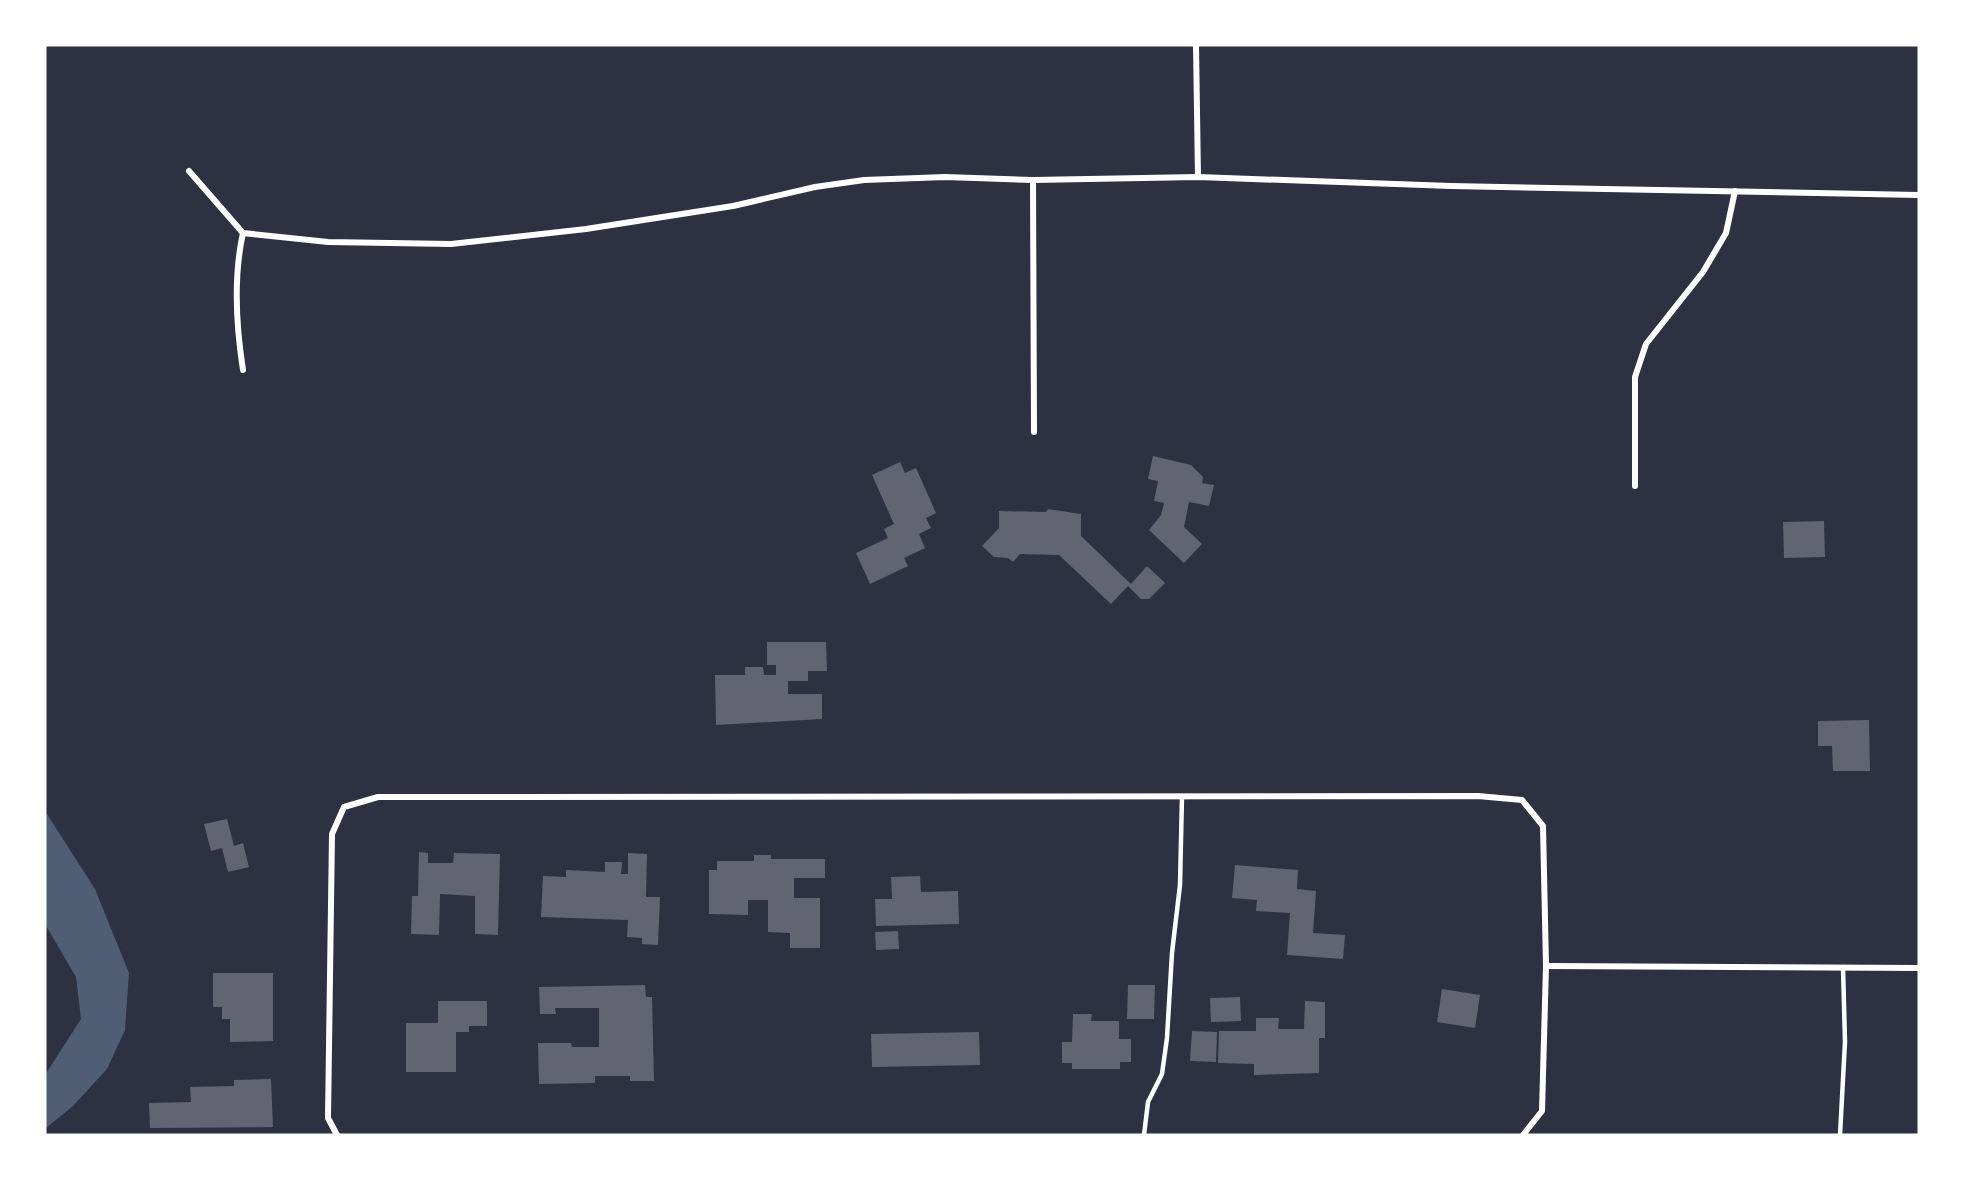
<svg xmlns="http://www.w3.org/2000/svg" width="1964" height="1180" viewBox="0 0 1964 1180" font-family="Lato,sans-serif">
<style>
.water{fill:#4f5d75}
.building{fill:#626471}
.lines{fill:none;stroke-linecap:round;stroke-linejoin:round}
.service{stroke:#fff;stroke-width:4.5}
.minor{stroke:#fff;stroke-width:6}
</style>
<rect width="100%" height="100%" fill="#2d3142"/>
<polygon class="water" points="45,811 95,889 129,973 125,1030 107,1069 73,1106 45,1129 45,1075 81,1019 76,977 45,924"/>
<g class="building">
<polygon points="1153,456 1191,465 1203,477 1202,483 1214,485 1209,506 1189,502 1184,527 1202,544 1184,563 1149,530 1161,515 1164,503 1154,501 1158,481 1148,479"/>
<polygon points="900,462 905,473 916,468 936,513 926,518 931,528 919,534 925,548 904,558 908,566 870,584 856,553 888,538 884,529 894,524 872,475"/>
<polygon points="1048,509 1081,514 1081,536 1131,584 1147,566 1165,583 1149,599 1141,599 1128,586 1111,604 1059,555 1020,554 1013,562 1008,558 994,557 982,546 999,528 999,511 1046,512"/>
<polygon points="1824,521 1825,557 1784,558 1783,522"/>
<polygon points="767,642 826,642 827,671 808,671 808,681 788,681 788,694 822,694 822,719 716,725 715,675 745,675 745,667 763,667 764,675 776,675 776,665 767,665"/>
<polygon points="1869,720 1870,771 1833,771 1832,746 1818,746 1818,721"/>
<polygon points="227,819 234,846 243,843 249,867 228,872 222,848 211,851 204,824"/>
<polygon points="419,852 428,853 428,863 453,863 454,853 500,854 498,935 475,934 475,896 440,894 439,935 411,934 412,896 418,896"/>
<polygon points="628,853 647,854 646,897 660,897 658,945 642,944 642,938 627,937 628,920 541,917 543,876 566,877 566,870 605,872 605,862 622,862 621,874 628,874"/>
<polygon points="754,855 771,855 771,859 825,859 825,878 794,878 794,898 820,898 820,948 790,948 790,933 768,932 768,900 748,900 748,915 709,914 709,870 717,870 717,861 754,861"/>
<polygon points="1235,865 1298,870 1297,889 1316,891 1313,933 1345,935 1343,959 1287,955 1290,913 1256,911 1257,900 1232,898"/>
<polygon points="920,876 921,892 958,891 959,924 876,926 875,899 892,899 891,877"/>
<polygon points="898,931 899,949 876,950 875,932"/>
<polygon points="213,973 273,973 273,1041 230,1042 230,1019 222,1019 222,1007 213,1007"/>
<polygon points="645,985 646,997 652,997 654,1081 630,1081 630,1076 595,1076 595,1083 539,1084 538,1043 571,1043 572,1047 599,1047 599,1008 555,1008 556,1014 540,1014 539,987"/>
<polygon points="1128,985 1155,985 1154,1019 1127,1019"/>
<polygon points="1442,989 1480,995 1475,1028 1437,1022"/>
<polygon points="1240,997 1241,1021 1211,1022 1210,998"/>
<polygon points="438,1001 487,1001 487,1026 469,1026 469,1032 456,1032 456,1072 406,1072 406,1023 438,1023"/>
<polygon points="1305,1001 1325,1002 1325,1038 1319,1038 1319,1073 1254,1075 1254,1064 1218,1063 1219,1031 1256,1031 1256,1018 1279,1018 1278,1029 1304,1029"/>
<polygon points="1073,1014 1092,1014 1091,1021 1119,1021 1119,1039 1131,1039 1131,1062 1120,1062 1120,1069 1072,1069 1072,1063 1062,1063 1062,1042 1072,1042"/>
<polygon points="1192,1031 1217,1032 1216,1062 1190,1061"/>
<polygon points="979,1032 980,1065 872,1067 871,1034"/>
<polygon points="271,1079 273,1127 150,1128 149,1103 191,1102 190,1087 234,1086 234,1080"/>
</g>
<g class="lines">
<g class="service">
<polyline points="1144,1135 1148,1102 1162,1074 1167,1038 1172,953 1180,885 1182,796"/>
<polyline points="1840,1135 1845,1042 1843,967"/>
</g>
<g class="minor">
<polyline points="1196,45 1198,177"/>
<polyline points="189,171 243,233 328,242 451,244 586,229 733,206 815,187 864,180 945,177 1033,180 1198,177 1451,186 1919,195"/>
<polyline points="1033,180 1034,432"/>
<path d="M243,370C236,325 233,278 243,233"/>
<polyline points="1635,486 1635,377 1646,344 1703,272 1726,233 1735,191"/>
<polyline points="1546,966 1919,968"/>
<polyline points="337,1135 328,1118 332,834 344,807 378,797 1478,796 1522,800 1543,826 1546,966 1542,1111 1523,1135"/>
</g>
</g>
<rect width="1964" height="1180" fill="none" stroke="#ffffff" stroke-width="93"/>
</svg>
